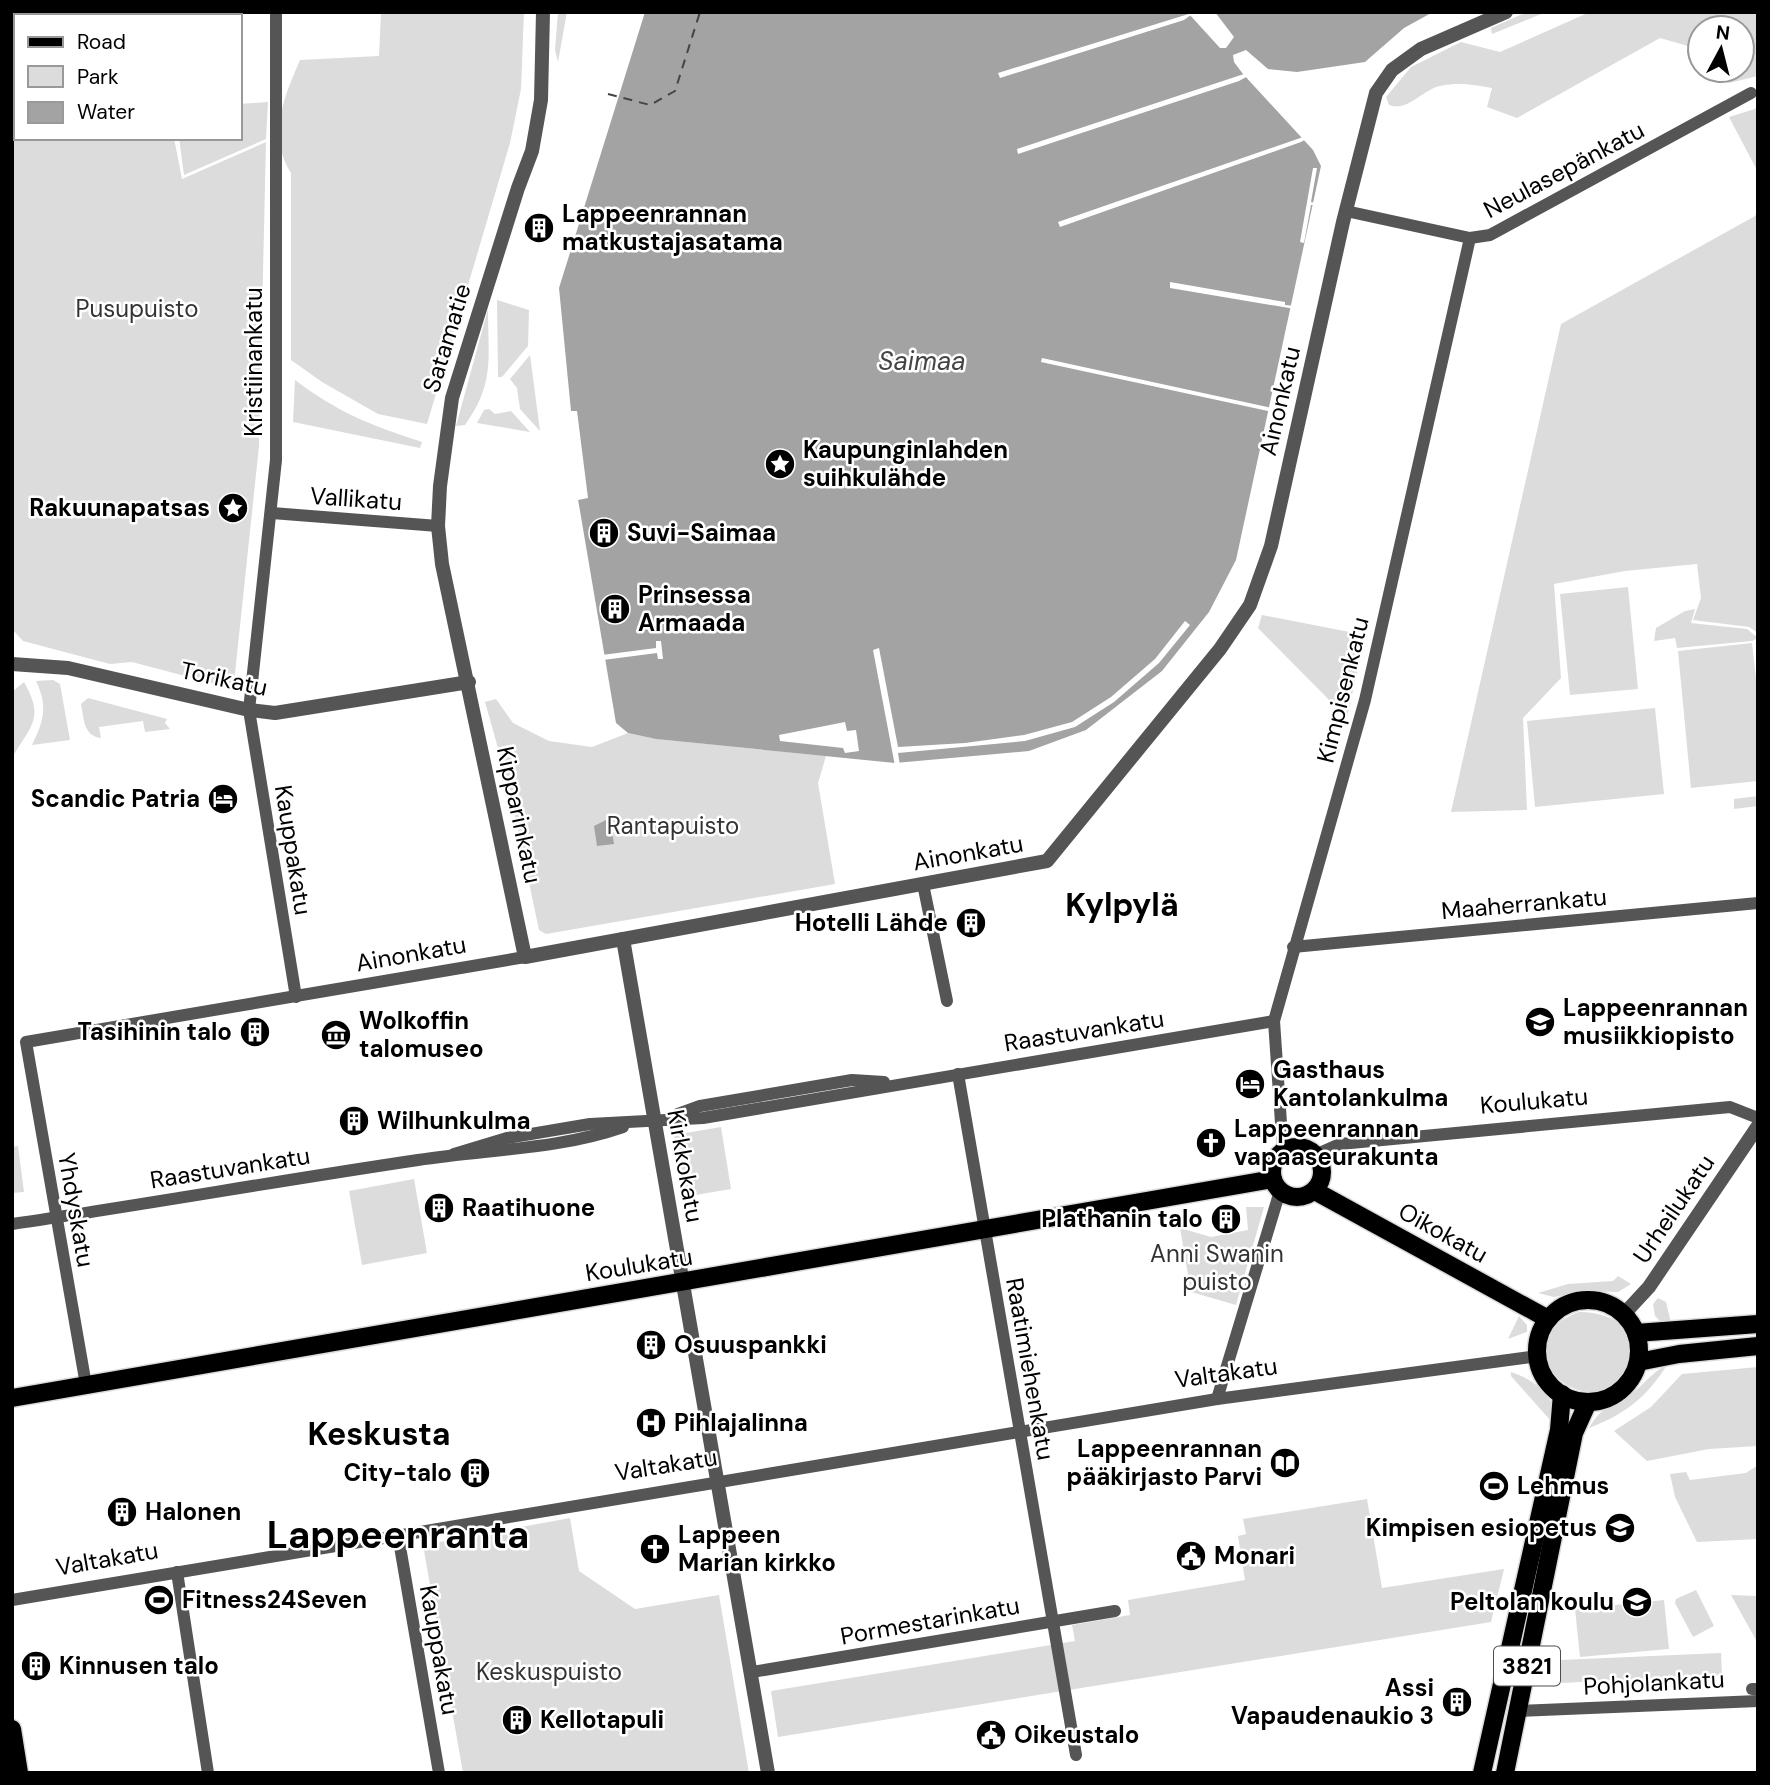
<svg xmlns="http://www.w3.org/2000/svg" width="1770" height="1785" viewBox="0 0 1770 1785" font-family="'DM Sans',sans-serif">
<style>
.green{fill:#dcdcdc}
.water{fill:#a3a3a3}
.pier{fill:#fff}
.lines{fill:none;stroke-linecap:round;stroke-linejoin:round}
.ferry{stroke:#444;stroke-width:2;stroke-dasharray:9 7;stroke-linecap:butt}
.primary-casing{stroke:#dbdbdb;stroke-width:21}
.minor{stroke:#555;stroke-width:12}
.tertiary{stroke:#555;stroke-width:14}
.primary{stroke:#000;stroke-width:18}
.labels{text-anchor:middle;stroke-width:5;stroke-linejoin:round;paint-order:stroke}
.shield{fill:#fff;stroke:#4c4c4c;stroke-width:2}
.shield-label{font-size:23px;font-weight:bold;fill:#000}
.street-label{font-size:24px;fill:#000;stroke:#fff}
.poi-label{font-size:24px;font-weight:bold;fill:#000;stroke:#fff;text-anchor:start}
.park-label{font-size:24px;fill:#333;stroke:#fff}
.water-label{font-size:26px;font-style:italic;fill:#444;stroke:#fff}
.district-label{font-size:32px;font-weight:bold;fill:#000;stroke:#fff}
.town-label{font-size:38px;font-weight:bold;fill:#000;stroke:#fff}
</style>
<rect width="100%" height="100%" fill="#fff"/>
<g class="green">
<polygon points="12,12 106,12 105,16 16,16 16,45 12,44"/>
<path d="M381,12H524L521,89L510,143L427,424L378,414L322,382L291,360V173C267,136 284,97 300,60L379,56Z"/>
<polygon points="558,12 567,12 558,62 555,50"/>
<polygon points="1527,12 1546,12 1492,34 1491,28"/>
<path d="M1590,12H1758V76L1729,83L1717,78L1715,70H1742V28H1700V33L1688,46L1660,38L1517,118L1487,107L1492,88C1474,85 1459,82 1440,86C1422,90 1408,112 1389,105L1386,97L1411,67L1461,42L1500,52Z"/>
<polygon points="12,47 16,47 16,138 174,138 182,179 266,142 259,446 234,683 227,687 132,662 110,664 23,641 12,629"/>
<polygon points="268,102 266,139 184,175 179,138 240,138 240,104"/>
<polygon points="1758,108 1758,172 1729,117"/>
<polygon points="1758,209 1758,633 1749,627 1693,620 1701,598 1697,564 1625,571 1554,584 1561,678 1523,718 1527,810 1451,812 1561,324 1755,216"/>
<polygon points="497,300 529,310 528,346 502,377 498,377"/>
<path d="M488,309C488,359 495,383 465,425L456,426Z"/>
<polygon points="530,355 540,431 520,409 517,388 510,379"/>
<path d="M295,380C339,413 370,425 422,442L420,448L293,422Z"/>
<polygon points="489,409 495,414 511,411 530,432 477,423 484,410"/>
<polygon points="1628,587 1638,689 1570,695 1560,594"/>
<polygon points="1695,609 1691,623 1747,629 1758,638 1752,641 1677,648 1675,638 1654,641 1656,628 1685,611"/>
<polygon points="1262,615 1365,635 1347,718 1258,628"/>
<polygon points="1752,643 1758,697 1758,781 1691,788 1678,651"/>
<path d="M53,680L60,684L70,740L32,745C44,721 48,706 36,681Z"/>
<path d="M24,682C45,719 31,725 12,758V692Z"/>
<path d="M88,698L167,719L165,723L170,729L145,732L143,721L99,727L101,738C83,736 84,718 81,704Z"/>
<polygon points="496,699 513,723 549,741 592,747 628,733 657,739 826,756 818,783 835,884 546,934 539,930 509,787 485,702"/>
<polygon points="1655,708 1664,794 1535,807 1527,721"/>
<polygon points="1758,796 1758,806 1734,809 1734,799"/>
<polygon points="721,1127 731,1189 684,1197 674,1135"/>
<polygon points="18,1146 24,1192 12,1193 12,1147"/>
<polygon points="414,1179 427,1253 362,1265 349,1191"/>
<polygon points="1246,1207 1264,1207 1236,1305 1191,1292 1180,1228 1211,1237 1248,1230"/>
<polygon points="1618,1276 1631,1284 1618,1292 1585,1291 1554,1297 1538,1293 1568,1284 1613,1281"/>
<polygon points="1658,1298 1666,1302 1671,1323 1662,1323 1655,1316 1653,1304"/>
<path d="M1579,1312C1612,1311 1650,1334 1626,1371C1586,1432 1494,1343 1579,1312Z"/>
<polygon points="1519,1316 1527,1325 1527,1332 1508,1339"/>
<path d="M1667,1365C1647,1397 1624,1415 1589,1428C1602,1405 1613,1407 1632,1393C1645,1384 1652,1372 1667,1365Z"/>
<polygon points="1758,1367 1758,1446 1709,1449 1647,1461 1614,1431 1651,1407 1682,1374"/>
<path d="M1511,1372C1532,1379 1544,1389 1555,1408L1551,1421L1511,1376Z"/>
<polygon points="1758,1465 1758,1539 1697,1542 1675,1497 1670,1474 1686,1472 1690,1480 1746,1473"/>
<polygon points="1367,1499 1382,1588 1504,1569 1491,1622 778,1737 771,1691 1075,1641 1072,1625 1130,1615 1128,1600 1245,1580 1238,1536 1246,1534 1243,1519"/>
<polygon points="570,1518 579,1571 635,1609 719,1595 749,1773 463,1773 423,1545"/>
<polygon points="1696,1590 1714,1626 1693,1637 1675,1603 1676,1599"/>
<polygon points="1731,1595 1758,1596 1758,1640 1756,1640"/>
<polygon points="1664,1600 1669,1649 1580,1657 1575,1609"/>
<polygon points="1721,1653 1722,1675 1561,1683 1560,1660"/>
</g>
<g class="water">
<polygon points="645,12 1191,12 1189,14 1220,48 1226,48 1234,37 1215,12 1433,12 1404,28 1365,62 1297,72 1268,69 1246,50 1233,55 1234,62 1243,74 1313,150 1321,166 1236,560 1209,612 1162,671 1086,730 1029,751 895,763 656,739 628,733 616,723 579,505 578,500 588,498 577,411 571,411 559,288"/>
<polygon points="606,820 611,824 614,844 597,846 594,826"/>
</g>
<g class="pier">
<polygon points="1195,12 1184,20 1000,78 998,73"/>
<polygon points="1247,73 1248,76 1239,81 1018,154 1017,149"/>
<polygon points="1306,136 1308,138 1301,142 1060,227 1058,222"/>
<polygon points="1313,168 1317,168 1311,202 1318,204 1311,205 1304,243 1300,242"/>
<polygon points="1170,282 1285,302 1285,305 1296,306 1295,309 1170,288"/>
<polygon points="1042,358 1272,408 1271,412 1268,411 1041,362"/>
<polygon points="1185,621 1190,625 1159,663 1114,702 1075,727 1025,741 898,753 900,766 895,766 873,650 879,648 898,747 965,743 1024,735 1072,722 1111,697 1155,659"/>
<polygon points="656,641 661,641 663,659 658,659 657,653 603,660 602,655 656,648"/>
<polygon points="845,722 847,731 856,730 859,751 845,753 843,748 780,741 779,735"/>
</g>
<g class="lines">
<polyline class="ferry" points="608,94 650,105 675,91 700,12"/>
<g class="primary-casing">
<g id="primary">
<circle cx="1297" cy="1172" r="25"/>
<polyline points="1315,1191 1548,1319"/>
<circle cx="1588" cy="1351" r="51"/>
<polyline points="1636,1333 1758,1324"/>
<polyline points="1638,1362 1679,1354 1758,1346"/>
<polyline points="12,1398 1273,1179"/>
<polyline points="12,1729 19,1773"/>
<polyline points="1482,1773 1559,1430 1562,1394"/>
<polyline points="1505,1773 1574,1433 1588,1402"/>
</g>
</g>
<g class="minor">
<polyline points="276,12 276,460 249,710 296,997"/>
<polyline points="1346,211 1470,238 1490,235 1751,93"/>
<polyline points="272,513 438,526"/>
<polyline points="923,884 947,1001"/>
<polyline points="1293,947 1758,903"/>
<polyline points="958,1074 1076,1755"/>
<polyline points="678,1114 700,1106 852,1080 884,1082"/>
<polyline points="1283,1152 1274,1021 1365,700 1470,238"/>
<polyline points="454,1154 507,1138 590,1124 703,1118 1274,1021"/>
<polyline points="1315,1155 1340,1144 1730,1107 1758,1118"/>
<path d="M12,1224C148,1204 283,1180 418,1160C487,1149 557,1150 623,1127"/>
<polyline points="86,1385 26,1042 525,957"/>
<polyline points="1217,1399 1280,1191"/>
<polyline points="398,1535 439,1773"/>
<polyline points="177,1572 208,1773"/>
<polyline points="12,1600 1217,1399 1538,1356"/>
<polyline points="752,1672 1115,1611"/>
<polyline points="1752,1689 1758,1689"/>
<polyline points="1518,1711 1758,1701"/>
</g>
<g class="tertiary">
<polyline points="543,12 541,100 532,151 518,188 452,398 440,486 438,526 442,564 525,957 1047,861 1220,649 1250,605 1271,546 1343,222 1376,93 1392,70 1421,49 1506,12"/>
<polyline points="12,664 68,668 249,710 275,713 469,682"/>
<polyline points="623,939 768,1773"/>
<polyline points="1624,1314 1649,1287 1758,1126"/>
</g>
<use href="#primary" class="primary"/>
</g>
<defs>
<g id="building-disc" transform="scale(1.575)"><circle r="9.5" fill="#000" stroke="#fff"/><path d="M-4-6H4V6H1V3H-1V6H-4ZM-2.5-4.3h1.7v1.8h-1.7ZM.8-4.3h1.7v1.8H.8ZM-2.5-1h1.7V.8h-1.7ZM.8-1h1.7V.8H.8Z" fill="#fff"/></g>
<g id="sight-disc" transform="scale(1.575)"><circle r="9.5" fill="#000" stroke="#fff"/><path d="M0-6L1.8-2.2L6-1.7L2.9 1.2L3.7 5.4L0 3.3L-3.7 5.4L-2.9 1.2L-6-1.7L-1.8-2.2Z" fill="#fff"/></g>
<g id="hotel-disc" transform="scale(1.575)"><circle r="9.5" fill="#000" stroke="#fff"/><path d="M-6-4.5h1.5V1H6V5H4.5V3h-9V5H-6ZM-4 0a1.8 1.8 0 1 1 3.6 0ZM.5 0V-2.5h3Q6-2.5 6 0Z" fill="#fff"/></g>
<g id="school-disc" transform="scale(1.575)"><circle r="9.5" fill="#000" stroke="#fff"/><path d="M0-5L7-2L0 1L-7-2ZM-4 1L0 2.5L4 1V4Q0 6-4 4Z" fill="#fff"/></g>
<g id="museum-disc" transform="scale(1.575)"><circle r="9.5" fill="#000" stroke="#fff"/><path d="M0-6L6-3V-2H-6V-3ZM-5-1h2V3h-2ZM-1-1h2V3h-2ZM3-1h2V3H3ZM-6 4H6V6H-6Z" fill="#fff"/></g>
<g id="church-disc" transform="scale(1.575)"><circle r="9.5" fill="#000" stroke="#fff"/><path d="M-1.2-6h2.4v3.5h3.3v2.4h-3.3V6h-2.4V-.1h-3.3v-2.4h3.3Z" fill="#fff"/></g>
<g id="hospital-disc" transform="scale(1.575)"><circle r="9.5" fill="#000" stroke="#fff"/><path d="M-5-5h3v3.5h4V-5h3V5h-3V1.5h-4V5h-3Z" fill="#fff"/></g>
<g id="library-disc" transform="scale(1.575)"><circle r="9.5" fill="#000" stroke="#fff"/><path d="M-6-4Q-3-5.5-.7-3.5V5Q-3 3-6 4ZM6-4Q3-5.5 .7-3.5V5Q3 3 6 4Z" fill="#fff"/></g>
<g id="stadium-disc" transform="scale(1.575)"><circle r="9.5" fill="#000" stroke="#fff"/><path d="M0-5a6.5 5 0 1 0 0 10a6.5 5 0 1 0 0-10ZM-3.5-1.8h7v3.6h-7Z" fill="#fff"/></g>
<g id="civic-disc" transform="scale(1.575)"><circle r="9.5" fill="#000" stroke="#fff"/><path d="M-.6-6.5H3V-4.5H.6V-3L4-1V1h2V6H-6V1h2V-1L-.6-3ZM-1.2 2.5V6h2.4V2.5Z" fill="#fff"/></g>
</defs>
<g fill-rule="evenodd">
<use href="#building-disc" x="539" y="228"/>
<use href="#sight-disc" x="780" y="464"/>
<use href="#sight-disc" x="233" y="508"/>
<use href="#building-disc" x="604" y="533"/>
<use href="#building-disc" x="615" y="609"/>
<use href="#hotel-disc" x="223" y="799"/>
<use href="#building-disc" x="971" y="923"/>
<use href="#school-disc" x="1540" y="1022"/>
<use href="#building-disc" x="255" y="1032"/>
<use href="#museum-disc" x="336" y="1035"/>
<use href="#hotel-disc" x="1250" y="1084"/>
<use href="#building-disc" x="354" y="1121"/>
<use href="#church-disc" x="1211" y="1143"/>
<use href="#building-disc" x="439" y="1208"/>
<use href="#building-disc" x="1226" y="1219"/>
<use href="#building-disc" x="651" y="1345"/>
<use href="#hospital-disc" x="651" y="1423"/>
<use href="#library-disc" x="1285" y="1463"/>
<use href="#building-disc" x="475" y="1473"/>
<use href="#stadium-disc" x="1494" y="1486"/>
<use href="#building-disc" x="122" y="1512"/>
<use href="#school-disc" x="1620" y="1528"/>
<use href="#church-disc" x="655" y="1549"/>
<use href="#civic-disc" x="1191" y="1556"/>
<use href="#stadium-disc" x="159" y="1600"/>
<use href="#school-disc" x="1637" y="1602"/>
<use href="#building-disc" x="36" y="1666"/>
<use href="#building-disc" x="1457" y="1702"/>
<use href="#building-disc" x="517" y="1720"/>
<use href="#civic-disc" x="991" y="1735"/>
</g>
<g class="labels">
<rect class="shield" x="1494" y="1646.5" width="66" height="39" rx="5"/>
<g class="shield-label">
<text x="1527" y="1674">3821</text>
</g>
<g class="street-label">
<text transform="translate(1564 170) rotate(-28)" y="8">Neulasepänkatu</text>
<text transform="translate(447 338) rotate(-73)" y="8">Satamatie</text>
<text transform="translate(254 362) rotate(-90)" y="8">Kristiinankatu</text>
<text transform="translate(1280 401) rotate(-77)" y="8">Ainonkatu</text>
<text transform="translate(356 499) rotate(4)" y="8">Vallikatu</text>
<text transform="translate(224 679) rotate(12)" y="8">Torikatu</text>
<text transform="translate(1343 690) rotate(-76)" y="8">Kimpisenkatu</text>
<text transform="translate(519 815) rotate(78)" y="8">Kipparinkatu</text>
<text transform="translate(293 850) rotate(81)" y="8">Kauppakatu</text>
<text transform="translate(968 853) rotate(-10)" y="8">Ainonkatu</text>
<text transform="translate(1524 904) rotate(-5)" y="8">Maaherrankatu</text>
<text transform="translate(411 954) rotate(-10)" y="8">Ainonkatu</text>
<text transform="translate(1084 1031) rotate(-9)" y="8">Raastuvankatu</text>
<text transform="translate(1534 1101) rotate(-5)" y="8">Koulukatu</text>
<text transform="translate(685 1166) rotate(80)" y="8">Kirkkokatu</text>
<text transform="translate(230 1168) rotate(-9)" y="8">Raastuvankatu</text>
<text transform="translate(1674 1209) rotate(-56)" y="8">Urheilukatu</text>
<text transform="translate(76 1210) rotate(80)" y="8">Yhdyskatu</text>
<text transform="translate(1443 1233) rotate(29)" y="8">Oikokatu</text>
<text transform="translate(639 1265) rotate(-9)" y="8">Koulukatu</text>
<text transform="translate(1030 1369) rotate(80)" y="8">Raatimiehenkatu</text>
<text transform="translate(1226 1373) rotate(-8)" y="8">Valtakatu</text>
<text transform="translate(666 1465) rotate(-9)" y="8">Valtakatu</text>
<text transform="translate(107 1559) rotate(-10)" y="8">Valtakatu</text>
<text transform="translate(930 1621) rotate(-10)" y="8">Pormestarinkatu</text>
<text transform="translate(439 1650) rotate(80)" y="8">Kauppakatu</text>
<text transform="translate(1654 1683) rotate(-3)" y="8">Pohjolankatu</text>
</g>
<g class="poi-label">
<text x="562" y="222">Lappeenrannan<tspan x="562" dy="28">matkustajasatama</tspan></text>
<text x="803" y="458">Kaupunginlahden<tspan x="803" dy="28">suihkulähde</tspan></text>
<text x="210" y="516" text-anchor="end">Rakuunapatsas</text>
<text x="627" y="541">Suvi-Saimaa</text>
<text x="638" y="603">Prinsessa<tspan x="638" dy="28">Armaada</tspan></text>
<text x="200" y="807" text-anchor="end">Scandic Patria</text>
<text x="948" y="931" text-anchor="end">Hotelli Lähde</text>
<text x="1563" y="1016">Lappeenrannan<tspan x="1563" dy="28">musiikkiopisto</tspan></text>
<text x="359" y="1029">Wolkoffin<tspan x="359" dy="28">talomuseo</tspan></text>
<text x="232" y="1040" text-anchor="end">Tasihinin talo</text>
<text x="1273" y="1078">Gasthaus<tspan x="1273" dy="28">Kantolankulma</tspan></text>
<text x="377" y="1129">Wilhunkulma</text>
<text x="1234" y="1137">Lappeenrannan<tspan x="1234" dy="28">vapaaseurakunta</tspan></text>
<text x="462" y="1216">Raatihuone</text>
<text x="1203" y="1227" text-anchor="end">Plathanin talo</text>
<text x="674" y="1353">Osuuspankki</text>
<text x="674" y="1431">Pihlajalinna</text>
<text x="1262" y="1457" text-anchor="end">Lappeenrannan<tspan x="1262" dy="28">pääkirjasto Parvi</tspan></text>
<text x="452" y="1481" text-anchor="end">City-talo</text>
<text x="1517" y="1494">Lehmus</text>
<text x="145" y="1520">Halonen</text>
<text x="1597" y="1536" text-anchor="end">Kimpisen esiopetus</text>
<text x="678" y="1543">Lappeen<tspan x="678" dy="28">Marian kirkko</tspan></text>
<text x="1214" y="1564">Monari</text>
<text x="182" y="1608">Fitness24Seven</text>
<text x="1614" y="1610" text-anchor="end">Peltolan koulu</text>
<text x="59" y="1674">Kinnusen talo</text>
<text x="1434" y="1696" text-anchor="end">Assi<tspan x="1434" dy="28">Vapaudenaukio 3</tspan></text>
<text x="540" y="1728">Kellotapuli</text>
<text x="1014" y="1743">Oikeustalo</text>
</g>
<g class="park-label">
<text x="137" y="317">Pusupuisto</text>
<text x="673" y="834">Rantapuisto</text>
<text x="1217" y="1262">Anni Swanin<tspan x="1217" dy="28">puisto</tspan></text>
<text x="549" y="1680">Keskuspuisto</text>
</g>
<g class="water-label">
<text x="922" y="370">Saimaa</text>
</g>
<g class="district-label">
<text x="1122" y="916">Kylpylä</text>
<text x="379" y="1445">Keskusta</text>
</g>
<g class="town-label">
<text x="398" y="1548">Lappeenranta</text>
</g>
</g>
<rect width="1770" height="1785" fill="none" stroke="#000000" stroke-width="28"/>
<rect x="14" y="14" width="228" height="126" fill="#ffffff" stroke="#999999" stroke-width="2"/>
<rect x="28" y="37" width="35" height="10" fill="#000000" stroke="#999999" stroke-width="2"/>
<text x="77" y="49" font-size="21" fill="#000000">Road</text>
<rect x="28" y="66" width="35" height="21" fill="#dcdcdc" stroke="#999999" stroke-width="2"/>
<text x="77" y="84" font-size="21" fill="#000000">Park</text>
<rect x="28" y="102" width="35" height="21" fill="#a3a3a3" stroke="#999999" stroke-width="2"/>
<text x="77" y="119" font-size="21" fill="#000000">Water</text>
<g transform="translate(1721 49) rotate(7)"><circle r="33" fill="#ffffff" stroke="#999999" stroke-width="2"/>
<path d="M0-5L12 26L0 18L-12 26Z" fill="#000000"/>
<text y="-10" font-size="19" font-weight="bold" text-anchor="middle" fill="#000000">N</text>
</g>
</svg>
